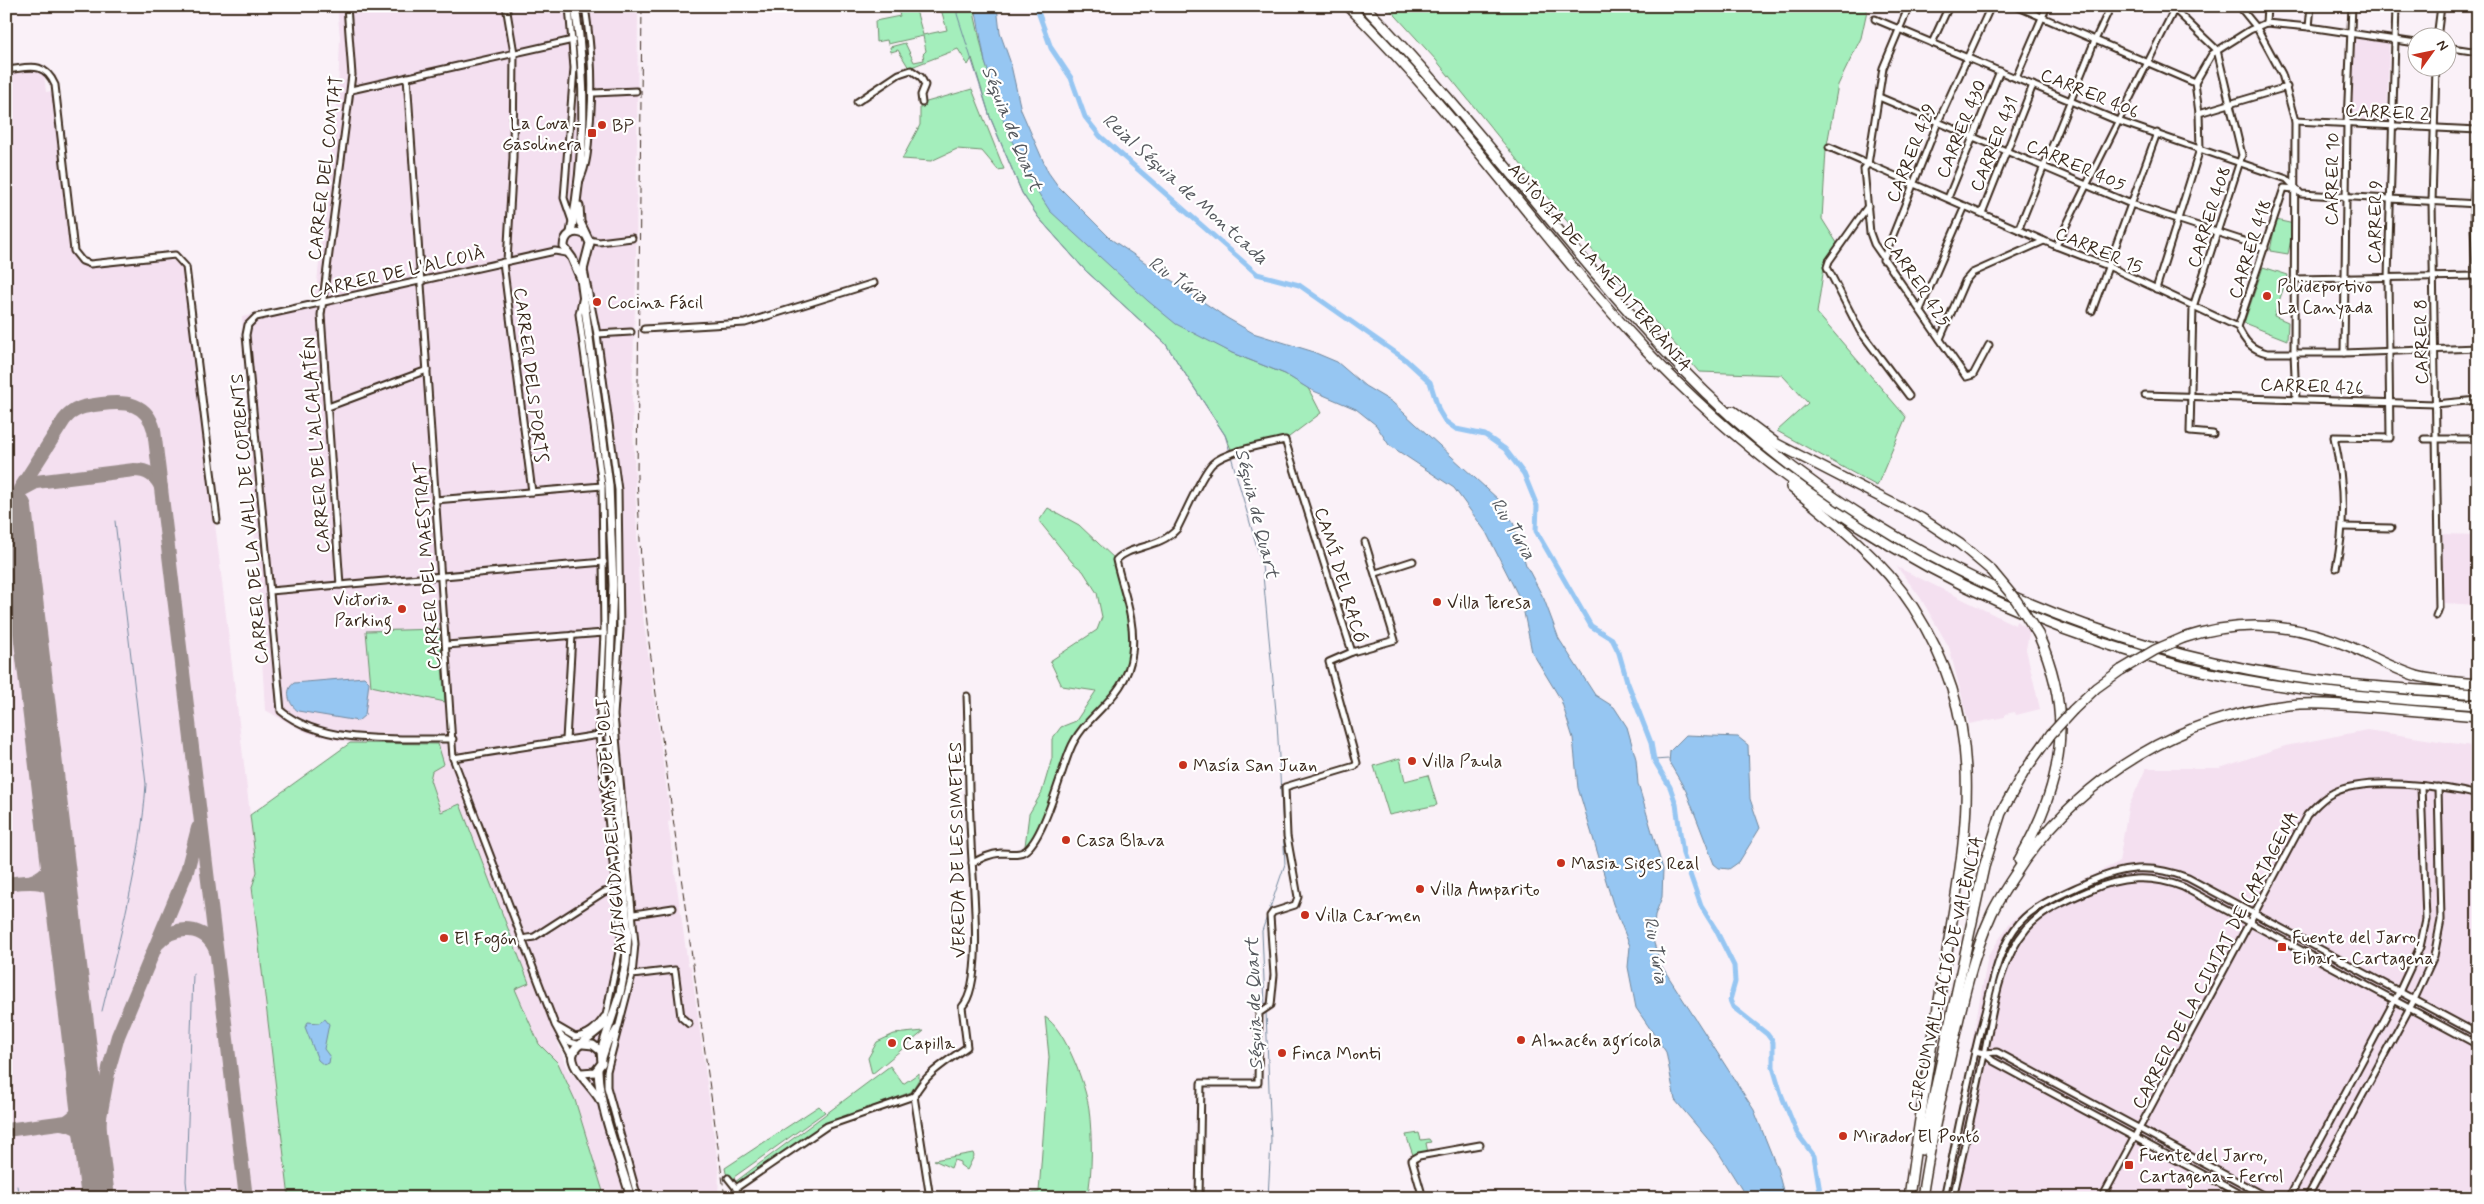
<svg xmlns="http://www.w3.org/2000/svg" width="2484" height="1204" viewBox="0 0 2484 1204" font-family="Mynerve,sans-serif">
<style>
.built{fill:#f4e0f0}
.green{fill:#a4eebc;stroke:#708c6d}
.water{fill:#96c6f2;stroke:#72889d}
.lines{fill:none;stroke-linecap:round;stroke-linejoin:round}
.stream{stroke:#72889d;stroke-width:1}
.canal{stroke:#96c6f2;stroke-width:5}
.taxiway{stroke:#9a8e8b;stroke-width:14}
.runway{stroke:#9a8e8b;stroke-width:34}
.minor-casing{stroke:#3b2a1e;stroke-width:9}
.secondary-casing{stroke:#3b2a1e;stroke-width:11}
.motorway-casing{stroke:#3b2a1e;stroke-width:12}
.minor{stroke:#fff;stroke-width:5}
.secondary{stroke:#fff;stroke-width:7}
.motorway{stroke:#fff;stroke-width:9}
.rail{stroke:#3b2a1e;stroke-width:1;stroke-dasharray:8 4;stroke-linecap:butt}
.motorway-bridge-casing{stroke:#3b2a1e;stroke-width:12;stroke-linecap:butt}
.motorway-bridge{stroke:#fff;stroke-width:9}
.poi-dot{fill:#c8321e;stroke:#fff;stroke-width:2}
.labels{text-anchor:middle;stroke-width:4.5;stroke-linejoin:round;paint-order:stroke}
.street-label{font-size:18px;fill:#3b2a1e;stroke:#fff}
.poi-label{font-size:18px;fill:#3b2a1e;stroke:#fff;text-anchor:start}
.water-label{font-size:19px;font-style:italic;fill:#56595e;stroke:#fff}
</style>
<rect width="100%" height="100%" fill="#faf1f8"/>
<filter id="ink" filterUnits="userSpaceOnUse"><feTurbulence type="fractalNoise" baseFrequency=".02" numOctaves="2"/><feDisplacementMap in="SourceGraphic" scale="10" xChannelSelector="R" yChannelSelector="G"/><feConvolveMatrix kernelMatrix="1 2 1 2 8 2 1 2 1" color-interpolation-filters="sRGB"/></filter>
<g filter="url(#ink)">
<g class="built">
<polygon points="337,6 638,6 636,273 632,400 639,587 671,821 668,822 688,965 691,966 719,1172 718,1198 636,1198 607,1104 556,1036 567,1069 593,1094 593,1099 600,1109 625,1198 605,1198 575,1100 558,1063 539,1044 515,988 529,983 460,805 441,812 430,780 432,771 437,767 438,744 350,743 308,733 265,710 242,317 315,299 338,95 340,37"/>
<polygon points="2354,38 2389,43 2387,121 2351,119"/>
<polygon points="34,70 44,73 46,92 52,91 72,255 76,261 89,267 167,257 179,264 185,275 257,872 252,888 289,1198 6,1198 6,73"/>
<polygon points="2443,534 2478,535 2478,605 2443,603"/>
<polygon points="1897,567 2015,625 2016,621 2030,629 2026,649 2040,709 2016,715 2015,712 2005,714 2005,717 1969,724 1949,647 1920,597"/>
<polygon points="2367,730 2478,747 2478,1198 1943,1198 1988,956 2011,921 2040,900 2119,862 2128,808 2146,768 2220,768 2285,746"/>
</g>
<g class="green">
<polygon points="940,6 975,6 975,17 985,62 1026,174 1209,340 1232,353 1285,374 1308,388 1321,413 1285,440 1233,454 1225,435 1165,343 1085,270 1038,217 1022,193 990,117 972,58 968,65 958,49 909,68 898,50 891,52 890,47 905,43 914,62 924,60 923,54 926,51 923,36 888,44 887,40 876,42 875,21 900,16 898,10 916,10 923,35 947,30"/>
<polygon points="1387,6 1868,6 1861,38 1838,85 1826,150 1822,219 1837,243 1824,267 1817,313 1906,417 1877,486 1777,431 1808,403 1782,375 1699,372 1566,220 1436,60"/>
<polygon points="972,89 1004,169 998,170 982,151 957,149 931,161 902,159 920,125 920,107 923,103"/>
<polygon points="2276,220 2294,224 2288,254 2270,251"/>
<polygon points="2263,267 2288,275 2274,316 2288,322 2287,340 2244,323"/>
<polygon points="1048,508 1079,525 1116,560 1133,632 1128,670 1121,686 1080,732 1031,845 1025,846 1029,814 1042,792 1052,758 1052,739 1061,727 1076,721 1096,691 1062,686 1050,661 1097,630 1102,617 1097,593 1083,571 1072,562 1039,521"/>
<polygon points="439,629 445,702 371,686 366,631"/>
<polygon points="350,743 438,744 444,764 432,771 430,780 441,812 460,804 529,983 515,989 539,1044 558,1063 575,1100 605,1198 289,1198 252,887 257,872 250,815"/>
<polygon points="1400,758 1405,781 1428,775 1437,805 1389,815 1374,766"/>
<path d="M1045,1017C1065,1029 1086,1086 1089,1109C1092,1135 1093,1173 1087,1198H1025L1027,1194L1039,1192L1049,1057Z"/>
<polygon points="924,1031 872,1074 868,1058 877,1042 894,1034"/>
<polygon points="890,1066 903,1084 919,1073 919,1079 911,1092 829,1123 736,1186 726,1173 725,1168 819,1106 825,1112 734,1177 735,1182"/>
<polygon points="1419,1133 1421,1140 1429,1139 1431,1142 1426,1143 1428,1153 1413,1155 1406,1135"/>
<polygon points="973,1153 974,1156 967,1170 960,1165 960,1162 954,1160 951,1168 934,1160"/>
</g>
<g class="water">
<polygon points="975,6 997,6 1000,33 1010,61 1021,110 1048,172 1058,186 1112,240 1227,318 1253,333 1311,351 1337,362 1365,386 1392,402 1499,500 1513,522 1526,565 1544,599 1559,639 1595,695 1614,707 1627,727 1636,759 1638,784 1663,869 1662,897 1655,915 1653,940 1661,965 1754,1110 1777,1168 1785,1198 1747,1198 1717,1150 1675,1100 1666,1052 1636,1008 1628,967 1630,946 1613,904 1578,788 1573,738 1561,700 1532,652 1522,603 1486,532 1454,488 1389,445 1376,425 1356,409 1309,389 1285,374 1232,353 1176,324 1148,301 1050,211 1026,174 1004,122 985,62"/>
<path d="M364,677L369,682L365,715L358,721L298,711C289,705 284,690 294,683Z"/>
<polygon points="1686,735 1738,737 1748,745 1750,799 1760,828 1739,862 1729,869 1719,868 1714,864 1686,791 1669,762 1670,751"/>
<polygon points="325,1019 329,1024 324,1049 330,1057 329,1063 324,1065 318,1060 305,1027 308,1022 319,1023"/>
</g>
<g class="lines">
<g class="stream">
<polyline points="958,6 957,14 990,117 1022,193 1038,217 1085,270 1165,343 1225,435 1230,452"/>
<polyline points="1231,456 1262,565 1277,722 1285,864 1262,931 1265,1005"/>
<polyline points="1654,760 1669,759"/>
<path d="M102,1011C120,936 141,861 146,784L115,521"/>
<polyline points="1266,1012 1271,1141 1268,1198"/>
<polyline points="17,1186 19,1198"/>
<polyline points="188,1198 186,1181 193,974"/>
</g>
<polyline class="canal" points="1036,6 1051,48 1071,78 1085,117 1100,136 1257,274 1299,285 1406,360 1430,382 1439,411 1445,421 1456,429 1485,435 1505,449 1524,474 1537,506 1536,531 1591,626 1612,639 1619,653 1627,681 1651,743 1654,760 1670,787 1676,804 1683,854 1701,906 1716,930 1734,966 1735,982 1730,1000 1733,1007 1767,1034 1773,1042 1773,1067 1781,1094 1797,1133 1814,1156 1821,1198"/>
<g class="taxiway">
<path d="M21,490L36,482L134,470C147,470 156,475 161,487"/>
<path d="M15,508L20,489L64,420C74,407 86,406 102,404C126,401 147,403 154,430L246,1198"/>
<path d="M32,881C48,875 55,864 56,847"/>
<path d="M6,884C31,881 51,877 63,904"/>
<path d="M158,943C175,924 206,925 216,951"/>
<path d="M61,1123C78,1125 87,1134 92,1150"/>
<path d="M6,1130L66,1122C80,1114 83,1105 85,1091"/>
<polyline points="96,1187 100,1117 109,1068 118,1036 187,871 198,828"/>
</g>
<polyline class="runway" points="15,508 98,1198"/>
<g class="minor-casing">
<g id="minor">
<polyline points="506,6 514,53 513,158 507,261"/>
<polyline points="569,6 574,68 564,198 572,221"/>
<path d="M1909,6L1883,68L1868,164L2056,246L2108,266L2238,327C2245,342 2251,349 2267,353H2344L2478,348"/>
<polyline points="2016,6 2195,83 2199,113 2200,149 2156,289"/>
<polyline points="2171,6 2217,50 2242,155 2193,307 2190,432 2213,434"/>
<polyline points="2239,6 2257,28 2282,74 2295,121 2294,353 2296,399"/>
<polyline points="1875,19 2118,121 2287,179 2301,194 2478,204"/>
<polyline points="2266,23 2267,6"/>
<polyline points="2309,27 2311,6"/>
<polyline points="2437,38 2441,6"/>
<polyline points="1932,43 1949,6"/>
<polyline points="2446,47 2478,52"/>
<path d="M6,70C28,68 44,60 55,85L74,251L82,261L90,264L175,255L186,267L217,520"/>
<polyline points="407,77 453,758 555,1025 572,1057"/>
<polyline points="2016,78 2047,6"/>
<polyline points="2195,83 2212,54 2250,30 2266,23 2309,27 2416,43"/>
<polyline points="351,90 573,40"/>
<polyline points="594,93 636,91"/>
<polyline points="1879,97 2131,204 2265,248"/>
<polyline points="857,102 899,74 911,70 921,77 925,85 921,95 922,103"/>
<polyline points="2199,113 2287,87"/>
<polyline points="2295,121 2478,130"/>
<polyline points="2478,140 2473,204 2478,314"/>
<polyline points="1829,147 1868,164 1864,169 1870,233 1874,244 1966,377 1973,375 1989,345"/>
<path d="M580,180C587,165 588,150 589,134C594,88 592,53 585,6"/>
<polyline points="1948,198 2000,71"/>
<polyline points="1868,206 1829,261 1827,267 1860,331 1909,396"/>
<polyline points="1982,213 2033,85"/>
<polyline points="2019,228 2095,40 2111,6"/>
<polyline points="589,240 599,242 632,238"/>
<polyline points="2056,246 2176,6"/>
<polyline points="1883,260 1938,122 1991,6"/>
<polyline points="503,262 532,492"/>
<polyline points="584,270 597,334 618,490 620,630 614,715 635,944 632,975 607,1071 607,1087 638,1198"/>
<polyline points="2294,279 2478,276"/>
<path d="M583,296L579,314L602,486L604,633L599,735L621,936C620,955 614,971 611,990C608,1002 608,1013 603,1024"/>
<polyline points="1920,310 1965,206"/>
<polyline points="2092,311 2157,133"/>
<polyline points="2238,327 2284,188 2294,189"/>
<polyline points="644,329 745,323 874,283"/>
<polyline points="597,334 631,332"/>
<polyline points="1940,339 1965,281 1972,273 2044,241"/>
<polyline points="2344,353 2347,123 2352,6"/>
<polyline points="2145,395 2435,404 2478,400"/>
<polyline points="328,407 427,370"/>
<polyline points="2424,439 2478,439"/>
<polyline points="435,500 602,486"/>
<polyline points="2343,527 2391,528"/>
<path d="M2336,568C2346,524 2344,481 2334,437L2390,438L2388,278L2396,6"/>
<polyline points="1376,573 1413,561"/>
<polyline points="340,585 321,315 352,75 347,6"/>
<polyline points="270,591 604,562"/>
<polyline points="2436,616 2439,608 2432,202 2436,68"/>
<polyline points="446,645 604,633"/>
<polyline points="1352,652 1395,640 1365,542"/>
<path d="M453,739C401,738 323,746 281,711L246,335L248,325L256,317L555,251L566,253"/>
<polyline points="566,740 572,635"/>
<polyline points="453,758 599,735"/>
<path d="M972,863C982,858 990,854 1001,853C1008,853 1017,855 1023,852C1043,843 1061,771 1070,750C1085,712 1127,700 1132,653C1136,620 1123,591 1116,560C1130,545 1159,549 1177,529C1186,512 1200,477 1212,464C1225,451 1267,444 1285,440L1352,652L1329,662L1357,763L1355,766L1285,787L1287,836L1298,897L1295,905L1273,912L1270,916L1274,975L1271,1005L1259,1013L1258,1083H1201L1199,1198"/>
<polyline points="634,914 673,908"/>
<polyline points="522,939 534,937 604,892 615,890"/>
<polyline points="632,975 675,970 681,1017 689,1024"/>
<path d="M556,1026L575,1037C588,1035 596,1029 604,1017"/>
<polyline points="561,1036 570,1042 580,1045"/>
<polyline points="1975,1051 1984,1053 1997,1052 2268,1198"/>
<polyline points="1984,1053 1993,1061 2247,1198"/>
<polyline points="603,1058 608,1043 616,1029"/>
<path d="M914,1096C925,1074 947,1061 967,1047L962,1007C985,983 972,876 971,842C968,793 969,745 967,696"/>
<polyline points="914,1096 930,1198"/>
<polyline points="728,1178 736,1188 737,1198"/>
<polyline points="736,1188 827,1126 914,1096"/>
<polyline points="1423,1198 1412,1160 1419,1156 1480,1145"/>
<path d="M1944,1198C1957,1137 1968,1076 1984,1016C1993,983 1997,949 2020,922C2036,904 2065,893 2086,883C2122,867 2150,863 2188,878L2478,1034"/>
<path d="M1953,1198C1963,1153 1973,1109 1982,1064C1992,1020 1996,964 2027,928C2042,911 2067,900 2088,891C2120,877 2150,874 2183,887L2478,1045"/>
<path d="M2102,1198L2307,815C2315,807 2322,798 2333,793C2365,776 2443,786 2478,795"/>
<polyline points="2289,1198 2399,992 2420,947 2426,920 2421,786"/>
<polyline points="2307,1198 2414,1000 2434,956 2441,920 2438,787"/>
</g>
</g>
<g class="secondary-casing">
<g id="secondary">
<polyline points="579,206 580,222 590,243 581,278"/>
<path d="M571,233C585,158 587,82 575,6"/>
<polyline points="583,1044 593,1045 601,1051"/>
<path d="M598,1070C599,1109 620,1159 631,1198"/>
<path d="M582,1073L595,1072L602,1063L601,1051L620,993L626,962L628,935L608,717L613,585L609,485L581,279L572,258L564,247C564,235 573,229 584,234"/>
<path d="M600,1100C592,1085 561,1061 577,1047C587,1038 598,1032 608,1021"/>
</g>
</g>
<g class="motorway-casing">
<g id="motorway">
<path d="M1348,6C1456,112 1541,238 1644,348C1788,502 1977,614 2181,666C2279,691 2378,698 2478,705"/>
<path d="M1364,6C1476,121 1569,252 1680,367C1839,532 2055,638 2280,675C2345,686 2412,689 2478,694"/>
<polyline points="1733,411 1777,444 1921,518 1960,544 1992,571"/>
<path d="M1791,487C1835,522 1882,559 1913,607C1990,728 1967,826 1946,958C1933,1038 1919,1118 1909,1198"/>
<path d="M2183,638C2240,619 2296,623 2351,647C2373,657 2394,669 2417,676C2437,681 2457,682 2478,684"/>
<polyline points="2073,710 2096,688 2121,670"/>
<path d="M2019,860C2063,784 2075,716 2038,634"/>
<polyline points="1922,1150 1984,867 2001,813 2024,772 2051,734"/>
<path d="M1922,1198C1929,1150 1939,1104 1950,1058C1961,1008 1971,959 1992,913C2001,894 2013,878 2024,861C2087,774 2181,717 2288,705C2315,702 2343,705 2370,707C2406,710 2442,713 2478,716"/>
</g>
</g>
<use href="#minor" class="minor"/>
<use href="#secondary" class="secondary"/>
<use href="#motorway" class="motorway"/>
<polyline class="rail" points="642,6 637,476 641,561 649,643 725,1198"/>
<g class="motorway-bridge-casing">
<g id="motorway-bridge">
<polyline points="1992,571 2016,600 2038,634"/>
<polyline points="2121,670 2155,650 2183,638"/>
<polyline points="2051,734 2073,710"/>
</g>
</g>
<use href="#motorway-bridge" class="motorway-bridge"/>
</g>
</g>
<g class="poi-dot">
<circle cx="602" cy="125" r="5"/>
<rect x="587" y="128" width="10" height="10" rx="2.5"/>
<circle cx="2267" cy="296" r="5"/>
<circle cx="597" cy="302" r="5"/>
<circle cx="1437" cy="602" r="5"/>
<circle cx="402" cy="609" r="5"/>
<circle cx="1412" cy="761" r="5"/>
<circle cx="1183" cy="765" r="5"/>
<circle cx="1066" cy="840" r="5"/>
<circle cx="1561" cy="863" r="5"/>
<circle cx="1420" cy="889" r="5"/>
<circle cx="1305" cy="915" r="5"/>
<circle cx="444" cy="938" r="5"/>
<rect x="2277" y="942" width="10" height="10" rx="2.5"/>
<circle cx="1521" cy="1040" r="5"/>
<circle cx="892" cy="1043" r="5"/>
<circle cx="1282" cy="1053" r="5"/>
<circle cx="1843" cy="1136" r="5"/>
<rect x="2124" y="1160" width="10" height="10" rx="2.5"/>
</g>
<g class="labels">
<g class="street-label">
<text transform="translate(2090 93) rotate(22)" y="6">CARRER 406</text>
<text transform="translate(2387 112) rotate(3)" y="6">CARRER 2</text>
<text transform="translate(1961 129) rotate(-68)" y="6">CARRER 430</text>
<text transform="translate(1994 144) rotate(-68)" y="6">CARRER 431</text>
<text transform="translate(1911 153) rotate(-68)" y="6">CARRER 429</text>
<text transform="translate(2076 165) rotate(23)" y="6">CARRER 405</text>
<text transform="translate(325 168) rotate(-83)" y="6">CARRER DEL COMTAT</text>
<text transform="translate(2332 179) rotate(-89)" y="6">CARRER 10</text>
<text transform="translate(2209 217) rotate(-72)" y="6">CARRER 408</text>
<text transform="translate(2375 222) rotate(-89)" y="6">CARRER 9</text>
<text transform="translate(2250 249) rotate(-72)" y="6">CARRER 418</text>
<text transform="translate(2099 250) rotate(23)" y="6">CARRER 15</text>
<text transform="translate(1600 267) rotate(49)" y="6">AUTOVIA DE LA MEDITERRÀNIA</text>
<text transform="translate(397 272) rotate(-13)" y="6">CARRER DE L'ALCOIÀ</text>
<text transform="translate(1917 281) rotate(56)" y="6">CARRER 425</text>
<text transform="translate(2421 342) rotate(-91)" y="6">CARRER 8</text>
<text transform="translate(531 375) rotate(83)" y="6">CARRER DELS PORTS</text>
<text transform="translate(2312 386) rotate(2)" y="6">CARRER 426</text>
<text transform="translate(316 445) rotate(-94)" y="6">CARRER DE L'ALCALATÉN</text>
<text transform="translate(249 519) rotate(-95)" y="6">CARRER DE LA VALL DE COFRENTS</text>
<text transform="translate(427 566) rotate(-94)" y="6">CARRER DEL MAESTRAT</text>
<text transform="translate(1341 575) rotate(73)" y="6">CAMÍ DEL RACÓ</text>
<text transform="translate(611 826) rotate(-94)" y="6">AVINGUDA DEL MAS DE L'OLI</text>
<text transform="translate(957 850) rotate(-91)" y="6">VEREDA DE LES SIMETES</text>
<text transform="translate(2215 960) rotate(-62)" y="6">CARRER DE LA CIUTAT DE CARTAGENA</text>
<text transform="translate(1945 974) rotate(-77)" y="6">CIRCUMVAL·LACIÓ DE VALÈNCIA</text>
</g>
<g class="poi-label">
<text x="582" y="129" text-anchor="end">La Cova -<tspan x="582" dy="21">Gasolinera</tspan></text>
<text x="612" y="131">BP</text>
<text x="2277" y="292">Polideportivo<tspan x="2277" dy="21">La Canyada</tspan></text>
<text x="607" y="308">Cocina Fácil</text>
<text x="392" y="605" text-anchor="end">Victoria<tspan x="392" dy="21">Parking</tspan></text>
<text x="1447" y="608">Villa Teresa</text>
<text x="1422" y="767">Villa Paula</text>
<text x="1193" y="771">Masía San Juan</text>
<text x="1076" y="846">Casa Blava</text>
<text x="1571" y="869">Masia Siges Real</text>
<text x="1430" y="895">Villa Amparito</text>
<text x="1315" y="921">Villa Carmen</text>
<text x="2292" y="943">Fuente del Jarro,<tspan x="2292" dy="21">Eibar - Cartagena</tspan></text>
<text x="454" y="944">El Fogón</text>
<text x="1531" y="1046">Almacén agrícola</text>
<text x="902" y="1049">Capilla</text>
<text x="1292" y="1059">Finca Monti</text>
<text x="1853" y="1142">Mirador El Pontó</text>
<text x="2139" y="1161">Fuente del Jarro,<tspan x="2139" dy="21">Cartagena - Ferrol</tspan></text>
</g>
<g class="water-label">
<text transform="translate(1013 128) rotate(68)" y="7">Séquia de Quart</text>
<text transform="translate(1186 188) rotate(42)" y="7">Reial Séquia de Montcada</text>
<text transform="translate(1179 279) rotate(35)" y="7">Riu Túria</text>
<text transform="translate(1258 513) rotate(76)" y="7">Séquia de Quart</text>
<text transform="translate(1514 528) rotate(59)" y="7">Riu Túria</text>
<text transform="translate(1657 950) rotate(80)" y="7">Riu Túria</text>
<text transform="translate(1253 1004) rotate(-92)" y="7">Séquia de Quart</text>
</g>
</g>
<rect width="2484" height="1204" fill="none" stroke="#fff" stroke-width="25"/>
<rect x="12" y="12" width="2459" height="1179" fill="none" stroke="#3b2a1e" stroke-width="2" filter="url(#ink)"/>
<g transform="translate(2432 52) rotate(57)"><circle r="24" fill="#ffffff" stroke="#b1aaa5"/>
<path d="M0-4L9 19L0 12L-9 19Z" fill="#c8321e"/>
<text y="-8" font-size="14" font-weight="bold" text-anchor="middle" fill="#3b2a1e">N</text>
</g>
</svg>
